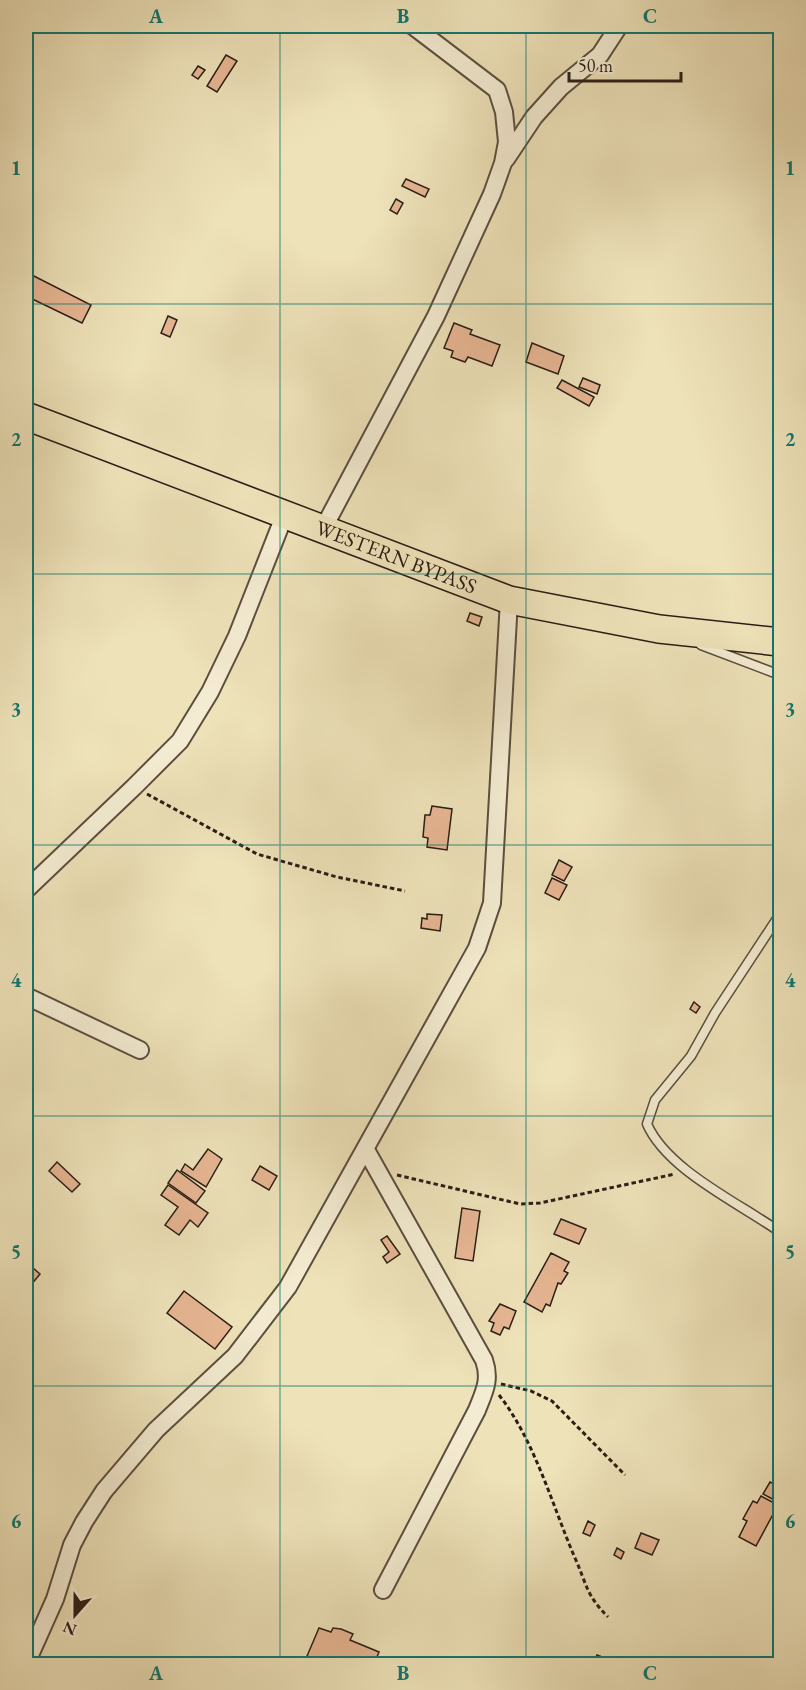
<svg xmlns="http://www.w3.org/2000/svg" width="806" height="1690" viewBox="0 0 806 1690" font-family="'EB Garamond',serif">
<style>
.building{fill:#e7b693;stroke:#2b1d16;stroke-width:1.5}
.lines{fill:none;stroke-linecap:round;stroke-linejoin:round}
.service-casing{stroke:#5c4e3f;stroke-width:11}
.minor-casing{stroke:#5c4e3f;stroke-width:20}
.primary-casing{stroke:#2b1d16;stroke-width:30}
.path{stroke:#2b1d16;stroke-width:3;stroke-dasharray:4.5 3;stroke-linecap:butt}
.service{stroke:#f4ecd2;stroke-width:8}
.minor{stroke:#f4ecd2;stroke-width:16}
.primary{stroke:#eee2b9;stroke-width:27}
.grid{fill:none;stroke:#0f766e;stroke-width:1.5;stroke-opacity:0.55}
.labels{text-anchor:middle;stroke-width:4.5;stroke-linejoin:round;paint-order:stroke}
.street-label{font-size:21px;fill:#2b1d16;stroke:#f4ecd2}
.neatline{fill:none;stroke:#0f766e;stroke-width:2}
.grid-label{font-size:20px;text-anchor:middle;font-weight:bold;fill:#0f766e}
</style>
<rect width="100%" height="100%" fill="#eee2b9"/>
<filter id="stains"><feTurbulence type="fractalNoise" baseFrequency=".00333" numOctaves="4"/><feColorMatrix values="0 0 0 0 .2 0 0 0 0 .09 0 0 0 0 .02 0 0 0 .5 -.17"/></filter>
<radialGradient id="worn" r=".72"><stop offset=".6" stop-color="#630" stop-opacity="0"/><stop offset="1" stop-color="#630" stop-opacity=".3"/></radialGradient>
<g class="building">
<polygon points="226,55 237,61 217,92 207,86"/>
<polygon points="198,66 205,70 198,79 192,75"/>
<polygon points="406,179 429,189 425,197 402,186"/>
<polygon points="396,199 403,203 397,214 390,210"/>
<polygon points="26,272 91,305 82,323 26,296"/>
<polygon points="168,316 177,320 170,337 161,333"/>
<polygon points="454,323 472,330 470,334 500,345 492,366 468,357 465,362 451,357 453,351 444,348"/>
<polygon points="532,343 564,356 558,374 526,362"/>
<polygon points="583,378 600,385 597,394 579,387"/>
<polygon points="562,380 594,397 589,406 557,388"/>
<polygon points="470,613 482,617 479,626 467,621"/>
<polygon points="432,806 452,809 447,850 427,847 428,838 423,837 425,815 430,815"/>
<polygon points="559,860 572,867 564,881 552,875"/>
<polygon points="552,878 567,885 559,900 545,893"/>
<polygon points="427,914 442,915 440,931 421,928 422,918 427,919"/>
<polygon points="694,1002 700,1007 696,1013 690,1009"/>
<polygon points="208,1149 222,1159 206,1187 181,1171 185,1164 193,1170"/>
<polygon points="57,1162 80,1184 72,1192 49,1171"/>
<polygon points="260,1166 277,1176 269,1190 252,1180"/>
<polygon points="177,1170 205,1191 196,1203 168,1183"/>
<polygon points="168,1185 208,1213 198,1227 190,1220 179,1235 165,1225 178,1207 161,1195"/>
<polygon points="462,1208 480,1211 473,1261 455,1258"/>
<polygon points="561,1219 586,1229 579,1244 554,1234"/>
<polygon points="387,1236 400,1254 387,1263 383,1257 389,1252 381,1240"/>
<polygon points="551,1253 569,1262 564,1271 568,1273 561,1284 558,1283 550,1306 546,1304 542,1312 524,1302"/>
<polygon points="26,1262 40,1274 26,1291"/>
<polygon points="184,1291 232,1327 215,1349 167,1313"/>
<polygon points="500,1304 516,1311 509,1329 504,1327 500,1335 491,1331 494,1323 489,1321"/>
<polygon points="770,1482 780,1487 778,1502 763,1494"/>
<polygon points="761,1496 778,1505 756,1546 739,1537 747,1521 743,1519 753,1501 757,1503"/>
<polygon points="588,1521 595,1525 590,1536 583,1533"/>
<polygon points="641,1533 659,1540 652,1555 635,1548"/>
<polygon points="617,1548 624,1552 621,1559 614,1555"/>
<polygon points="319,1628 331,1632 333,1628 341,1629 353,1634 350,1640 379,1652 374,1664 355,1661 354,1664 312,1664 314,1659 307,1656"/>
<polygon points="597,1655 610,1660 608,1664 593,1664"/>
</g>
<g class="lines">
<g class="service-casing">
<g id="service">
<polyline points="701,645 780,675"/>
<path d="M780,914L715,1013L691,1056L655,1100L647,1124C667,1170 739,1203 780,1232"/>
</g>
</g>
<g class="minor-casing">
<g id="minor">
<polyline points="506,159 534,117 561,87 600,55 619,26"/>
<polyline points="323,529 436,316 492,194 503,163 507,142 504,112 497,90 413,26"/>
<polyline points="26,890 134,787 180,741 210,692 237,636 285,514"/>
<polyline points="26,996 140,1050"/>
<path d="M366,1150L484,1360C491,1380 484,1392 477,1410L383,1590"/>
<polyline points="26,1664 55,1599 72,1545 84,1522 104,1491 156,1430 235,1356 288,1287 477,948 492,903 509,600"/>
</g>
</g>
<g class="primary-casing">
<g id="primary">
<path id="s1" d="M26,416L509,600L659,629L780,642"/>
</g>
</g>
<g class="path">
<polyline points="147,794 257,854 337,877 405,891"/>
<polyline points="397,1175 520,1204 540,1203 675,1174"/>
<polyline points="501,1384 531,1391 552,1401 625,1475"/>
<path d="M499,1395C535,1441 552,1505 575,1558C587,1585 586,1595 608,1617"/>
</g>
<use href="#service" class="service"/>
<use href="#minor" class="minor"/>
<use href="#primary" class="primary"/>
</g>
<path class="grid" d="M280,26V1664M526,26V1664M26,304H780M26,574H780M26,845H780M26,1116H780M26,1386H780"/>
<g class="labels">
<g class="street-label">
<text dy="7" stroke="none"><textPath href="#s1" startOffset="396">WESTERN BYPASS</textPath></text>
</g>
</g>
<rect width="806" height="1690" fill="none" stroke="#eee2b9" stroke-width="66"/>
<g transform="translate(75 1615) rotate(201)" stroke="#f4ecd2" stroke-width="4.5" paint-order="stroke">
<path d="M0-4.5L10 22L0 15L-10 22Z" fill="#2b1d16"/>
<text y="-9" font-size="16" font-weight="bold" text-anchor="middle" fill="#2b1d16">N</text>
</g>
<path d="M569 72v9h112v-9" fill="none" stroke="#2b1d16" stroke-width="3"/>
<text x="578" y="72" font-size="18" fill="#2b1d16" stroke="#f4ecd2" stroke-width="4.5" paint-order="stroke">50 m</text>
<rect x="33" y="33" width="740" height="1624" class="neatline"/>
<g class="grid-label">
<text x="156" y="23">A</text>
<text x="403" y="23">B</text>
<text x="650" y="23">C</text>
<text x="16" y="175">1</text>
<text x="790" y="175">1</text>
<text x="16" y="446">2</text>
<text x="790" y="446">2</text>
<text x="16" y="716">3</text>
<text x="790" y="716">3</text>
<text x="16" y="987">4</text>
<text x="790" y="987">4</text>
<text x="16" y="1258">5</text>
<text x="790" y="1258">5</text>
<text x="16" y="1528">6</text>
<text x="790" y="1528">6</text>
<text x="156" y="1680">A</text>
<text x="403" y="1680">B</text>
<text x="650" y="1680">C</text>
</g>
<rect width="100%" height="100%" filter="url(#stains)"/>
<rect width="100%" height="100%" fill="url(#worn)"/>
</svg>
